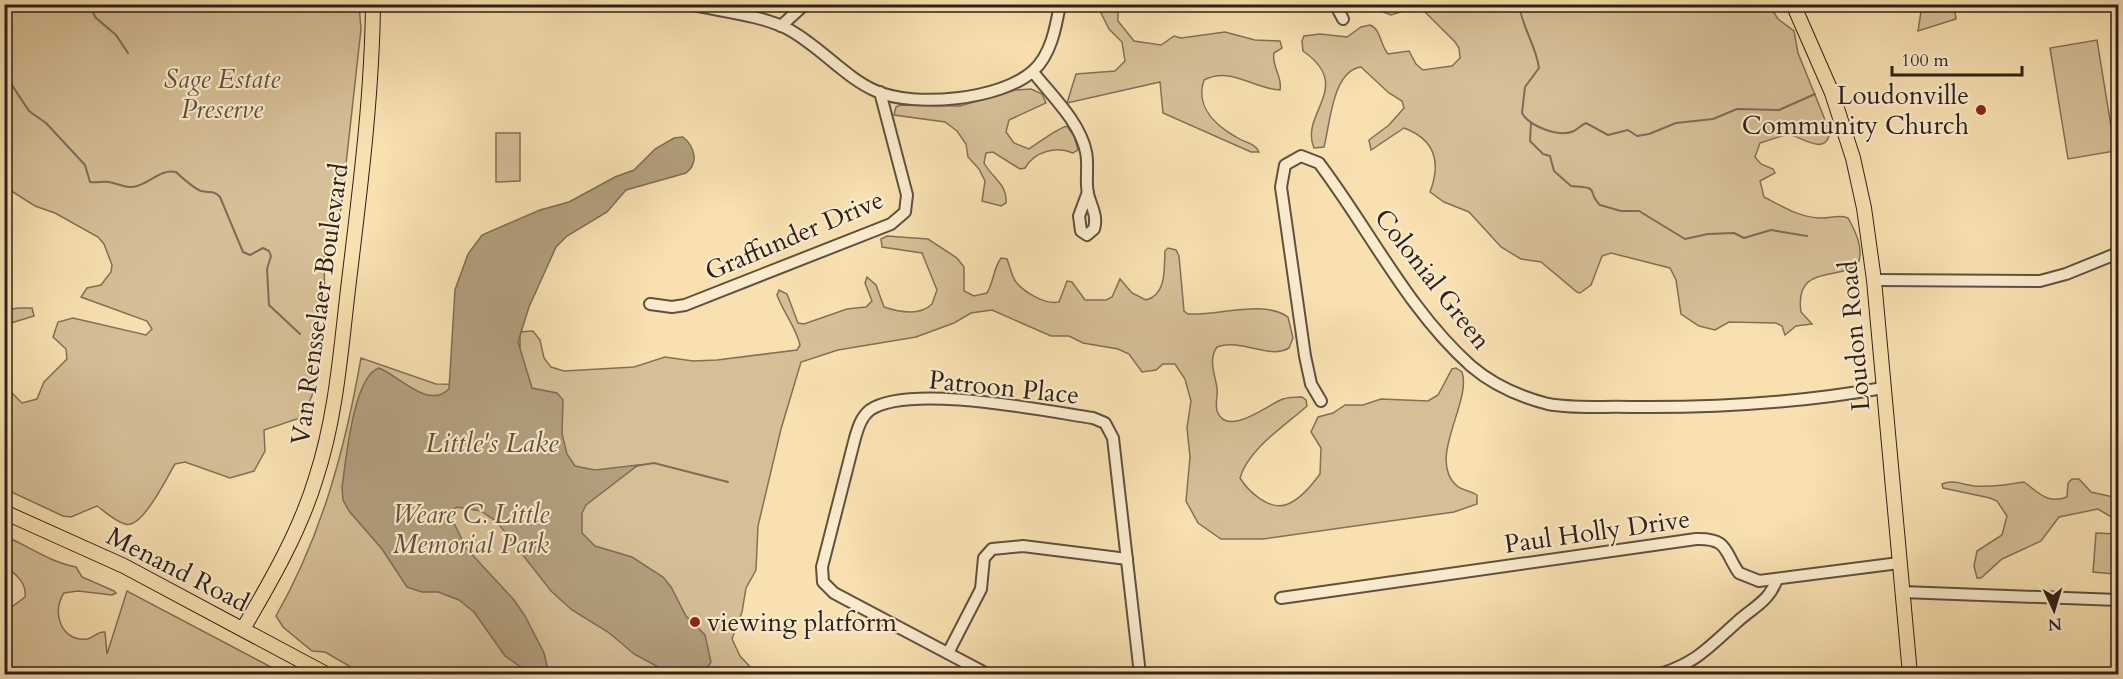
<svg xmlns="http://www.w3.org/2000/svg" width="2123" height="679" viewBox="0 0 2123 679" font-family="Cardo,serif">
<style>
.green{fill:#d6bf97;stroke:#827058;stroke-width:1.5}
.water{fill:#b39f7e;stroke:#7e6c56;stroke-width:1.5}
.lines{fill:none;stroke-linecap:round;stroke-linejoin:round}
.stream{stroke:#7e6c56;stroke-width:2}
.minor-casing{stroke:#605040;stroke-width:14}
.major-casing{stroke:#2e201a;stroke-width:16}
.minor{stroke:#faebcc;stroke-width:10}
.major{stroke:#f8e0b1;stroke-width:14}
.poi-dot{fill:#8f2418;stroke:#faebcc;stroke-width:2}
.labels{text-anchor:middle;stroke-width:4.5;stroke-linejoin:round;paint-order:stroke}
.park-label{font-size:26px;font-style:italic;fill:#605040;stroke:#faebcc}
.poi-label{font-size:26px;fill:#2e201a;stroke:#faebcc;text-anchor:end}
.street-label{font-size:26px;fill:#2e201a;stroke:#faebcc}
.water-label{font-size:27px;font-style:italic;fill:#5d4c3d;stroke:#faebcc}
</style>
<rect width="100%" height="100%" fill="#f8e0b1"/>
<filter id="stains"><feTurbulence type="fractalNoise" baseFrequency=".00333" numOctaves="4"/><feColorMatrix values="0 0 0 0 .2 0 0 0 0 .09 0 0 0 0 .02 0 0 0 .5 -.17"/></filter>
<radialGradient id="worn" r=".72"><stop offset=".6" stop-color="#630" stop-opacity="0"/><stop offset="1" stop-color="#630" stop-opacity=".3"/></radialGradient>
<g class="green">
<path d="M5,4L359,5L361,29L341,209L324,254L325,312L313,393L303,417L264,430L265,451L254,471L230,478L185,462L175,464C167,477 142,530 125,524C116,522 104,511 97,506L71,517L63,516L5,489V386L22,403L37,399L44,382L67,359L66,349L53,337L58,322L73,318L146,335L152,329L147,321L81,297L87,288L101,285L111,272L112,265L104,244L98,237L55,213L35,206L5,187Z"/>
<path d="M1097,5H1118V21L1134,41L1161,45L1174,36L1181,38L1225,32L1255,40L1280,41L1282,48L1274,53C1271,66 1283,77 1280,90C1254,89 1231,66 1204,80C1195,106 1215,125 1236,137C1245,143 1254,142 1259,152H1251L1163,113L1160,82L1067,103L1076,74L1115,71L1125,61L1122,42L1109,29Z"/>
<path d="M1364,5H1769L1778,19L1794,31L1798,53L1830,132C1826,157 1802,137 1788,134L1760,143L1755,157L1761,164L1773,169L1775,173L1760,181L1764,197C1781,206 1799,217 1819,218C1829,219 1838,214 1848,218C1856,232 1864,249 1858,264C1838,281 1794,264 1801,312L1812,324L1796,326L1785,335L1782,326L1776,323L1729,322L1715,330L1699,326L1681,314L1676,280L1670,268L1611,253L1602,256L1591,285L1580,293L1577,292L1541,262L1521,259L1501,247L1469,212L1444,202L1430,192C1441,163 1436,140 1404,128L1371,150L1369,140L1389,125L1404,108L1402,101L1389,93L1361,67C1332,71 1330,125 1324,147L1314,148C1299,113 1355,87 1303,51L1302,41L1304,36L1320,34L1347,37L1361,27L1370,25C1381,29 1380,45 1388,54L1409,51L1416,64L1423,70L1452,66L1460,58L1459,48L1455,42L1419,6L1391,15Z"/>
<polygon points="1922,5 1954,5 1956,19 1918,31"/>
<polygon points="2097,40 2115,151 2068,159 2050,48"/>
<path d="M1031,89L1042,94L1046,103L1009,120L1006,132L1014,143L1029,149C1038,143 1058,128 1067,126L1074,136L1078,150L1073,153C1056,146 1035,151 1025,168L1020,169L993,152L986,153L984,163C993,179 1008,185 1006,203L1001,206L982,201L985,181L979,169L968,157L966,144L957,131L945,122L894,115L896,107L900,105L960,106L1015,90Z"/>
<polygon points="496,133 520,133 520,181 496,182"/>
<path d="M887,236L928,239L957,258L964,267V291L974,296L987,293C994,281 993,269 1001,258L1007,259C1010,266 1011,275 1016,282C1024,292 1045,305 1059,302L1067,281L1072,282L1085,300H1106L1112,297L1120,279L1132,293L1146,300C1167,295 1164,268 1165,251L1168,248L1176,250L1179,256L1184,311L1188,314C1219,316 1262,299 1288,317L1293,338L1289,348C1269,360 1241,338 1217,347C1208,360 1215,374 1217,388C1218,396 1215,403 1217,411C1227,439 1270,403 1283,399C1289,397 1296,397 1302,397L1306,400L1307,406C1286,425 1248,449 1240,478C1248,491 1270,512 1288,504C1300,499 1312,485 1320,474L1321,448L1311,432L1318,417L1333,413L1345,405H1363L1381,399L1428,401L1438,395L1452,369L1456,368L1462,372C1472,402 1427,458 1456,485C1462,491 1470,490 1477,495V504L1454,512L1263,539H1221L1198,523L1186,501L1190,457L1187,428L1191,401L1185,379L1175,364H1163L1156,370L1142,372L1129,354L1118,349L1083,343L1069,336H1051L992,310L971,313L954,323L916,337L838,350L801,362L781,429L758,526L756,570L746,588L742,612L732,639L740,656L757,674H363L325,652L312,651L283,627L276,616C322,535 345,449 361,358L436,384L531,385L520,354V332L533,331L540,340L544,358L551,367L564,371L634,367L665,357L693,361L717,360L797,350L800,345C796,327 783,312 777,295L779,290L787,294L798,323L804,324L847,309L866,307L872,301L865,283L867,277L876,285L884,307C899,312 920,316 932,304L937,290L922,253L882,247L881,239Z"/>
<polygon points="19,308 32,308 34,316 11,323 5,331 5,310"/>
<path d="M2072,479H2079L2091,492L2118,498V521L2098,509L2059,517L2041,541L2002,559L1981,578H1977L1974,566L1977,551L2002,535L2007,516L1997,501L1990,498L1943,488L1942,484C1953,479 1963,485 1975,486C1992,487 2007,485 2024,482C2037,491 2047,505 2067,497L2068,483Z"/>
<polygon points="2096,533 2117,534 2114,574 2093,572"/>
<path d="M5,536C30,547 50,562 76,567L82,577L114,591L116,593L112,595L78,591L64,593C51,612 61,642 87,639C94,638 97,631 105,632L107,654L127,591L284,674H5V619L9,609L25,597C27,584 16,573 5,567Z"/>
</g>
<path class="water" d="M683,137C695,147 699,163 686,173L626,190L607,212L567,236L556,247L529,307L518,342L532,388L557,393L563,400L562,434L567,454L575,466L595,470L638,465L586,505L582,513V533L595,546L632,557L663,577L671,587L686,616L705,635L711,662L703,674H687L660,668L634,654L608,632L572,610L551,591L497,522L481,511L457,507L452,510L454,523L466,548L514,600L525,616L544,653L549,674H531L505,656L474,612L459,600L438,592H422L407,587L382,549L349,511L343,500L342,487C346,462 353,376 379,368C398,375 428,410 449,389L455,290L468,254L482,235L540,210L569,202L615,177L634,170L655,149L674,138Z"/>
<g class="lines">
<g class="stream">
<polyline points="88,4 96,18 116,35 128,53"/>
<path d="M1519,4C1522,28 1536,45 1539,68L1525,87L1522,113C1529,126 1559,138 1574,131C1578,129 1581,125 1586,123L1608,135L1628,130L1637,136L1649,134L1676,123L1713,119L1737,109L1779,110L1815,94"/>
<polyline points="4,43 4,50"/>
<path d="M4,73L29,111L46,123L85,165L90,182C96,183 103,181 109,182C120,184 126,189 137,186C152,182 160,169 176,172C181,177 195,189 201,191C209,193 214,190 220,197L243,252L250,255L263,248L269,251L271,256L267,269L269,305L300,334"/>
<path d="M1531,123L1530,141L1543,154L1550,156L1554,171L1571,186C1603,188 1585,190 1600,205L1621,211H1639L1685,239L1708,234L1734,233L1744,238L1771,230L1807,236"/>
<polyline points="635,466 654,463 728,482"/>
</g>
<g class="minor-casing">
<g id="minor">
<path d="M689,4C718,11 760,15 786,28C818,44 845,78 876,91C914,108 1001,100 1033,71C1051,55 1056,27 1060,4"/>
<polyline points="1335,4 1343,19"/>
<polyline points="781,26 805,4"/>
<path d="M1033,72C1051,95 1080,122 1086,152C1089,166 1085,180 1088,194C1091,206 1098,216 1094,229L1087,235L1081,231L1079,216L1088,192"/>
<polyline points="1874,280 2040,281 2066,274 2118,253"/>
<polyline points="650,304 672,307 685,305 891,224 905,212 907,195 880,92"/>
<path d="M1321,401L1311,384L1305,356L1281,187L1285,165L1301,156L1319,163C1369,229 1408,310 1471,366C1493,385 1521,397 1548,404C1575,409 1603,406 1630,407C1715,408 1799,403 1883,388"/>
<polyline points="1902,592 2118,600"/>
<path d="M1281,598L1696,539C1729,538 1724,552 1739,573L1759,581L1899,563"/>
<polyline points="948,653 981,589 984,558 992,549 1023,546 1127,559"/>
<path d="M987,674L834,593L823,582L822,567L855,438C858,428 861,417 870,410C909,383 1045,411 1093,418L1105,423L1113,438L1140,674"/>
<path d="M1660,674C1696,663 1709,647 1736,623C1753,607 1769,602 1777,579"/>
</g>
</g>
<g class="major-casing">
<g id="major">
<polyline points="1793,4 1832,93 1853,158 1864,208 1874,280 1910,674"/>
<polyline points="4,512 124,566 326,674"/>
<path d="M243,629C271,581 300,531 316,478C337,414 341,346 349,281C360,189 372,97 373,4"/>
</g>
</g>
<use href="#minor" class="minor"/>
<use href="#major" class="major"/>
</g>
<g class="poi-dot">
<circle cx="1981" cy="110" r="6"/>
<circle cx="695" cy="622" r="6"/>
</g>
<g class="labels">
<g class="park-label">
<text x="222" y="88">Sage Estate<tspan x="222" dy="30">Preserve</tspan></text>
<text x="471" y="523">Weare C. Little<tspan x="471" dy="30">Memorial Park</tspan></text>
</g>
<g class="poi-label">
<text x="1969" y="104">Loudonville<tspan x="1969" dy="30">Community Church</tspan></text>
<text x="707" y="631" text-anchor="start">viewing platform</text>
</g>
<g class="street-label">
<text transform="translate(794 235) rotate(-23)" y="9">Graffunder Drive</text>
<text transform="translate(1433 279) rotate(52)" y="9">Colonial Green</text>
<text transform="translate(319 304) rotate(-82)" y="9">Van Rensselaer Boulevard</text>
<text transform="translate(1854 336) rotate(-95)" y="9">Loudon Road</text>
<text transform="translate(1004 387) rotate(6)" y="9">Patroon Place</text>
<text transform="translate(1597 531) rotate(-8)" y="9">Paul Holly Drive</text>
<text transform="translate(178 569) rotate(27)" y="9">Menand Road</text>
</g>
<g class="water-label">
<text x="492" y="452">Little's Lake</text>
</g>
</g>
<rect width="2123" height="679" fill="none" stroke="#f8e0b1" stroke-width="24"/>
<rect x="6" y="6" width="2111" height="667" fill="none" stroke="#2e201a" stroke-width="3"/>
<rect x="12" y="12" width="2099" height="655" fill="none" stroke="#2e201a" stroke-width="1.5"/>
<g transform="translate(2054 610) rotate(176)" stroke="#faebcc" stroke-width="4.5" paint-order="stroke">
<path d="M0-4.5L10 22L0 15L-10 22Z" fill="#2e201a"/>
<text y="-9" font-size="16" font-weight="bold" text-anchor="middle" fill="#2e201a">N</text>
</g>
<path d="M1892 66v9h130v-9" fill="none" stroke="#2e201a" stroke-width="3"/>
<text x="1901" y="66" font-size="18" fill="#2e201a" stroke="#faebcc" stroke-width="4.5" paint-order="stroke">100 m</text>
<rect width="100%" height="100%" filter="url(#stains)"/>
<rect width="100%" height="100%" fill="url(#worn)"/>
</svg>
